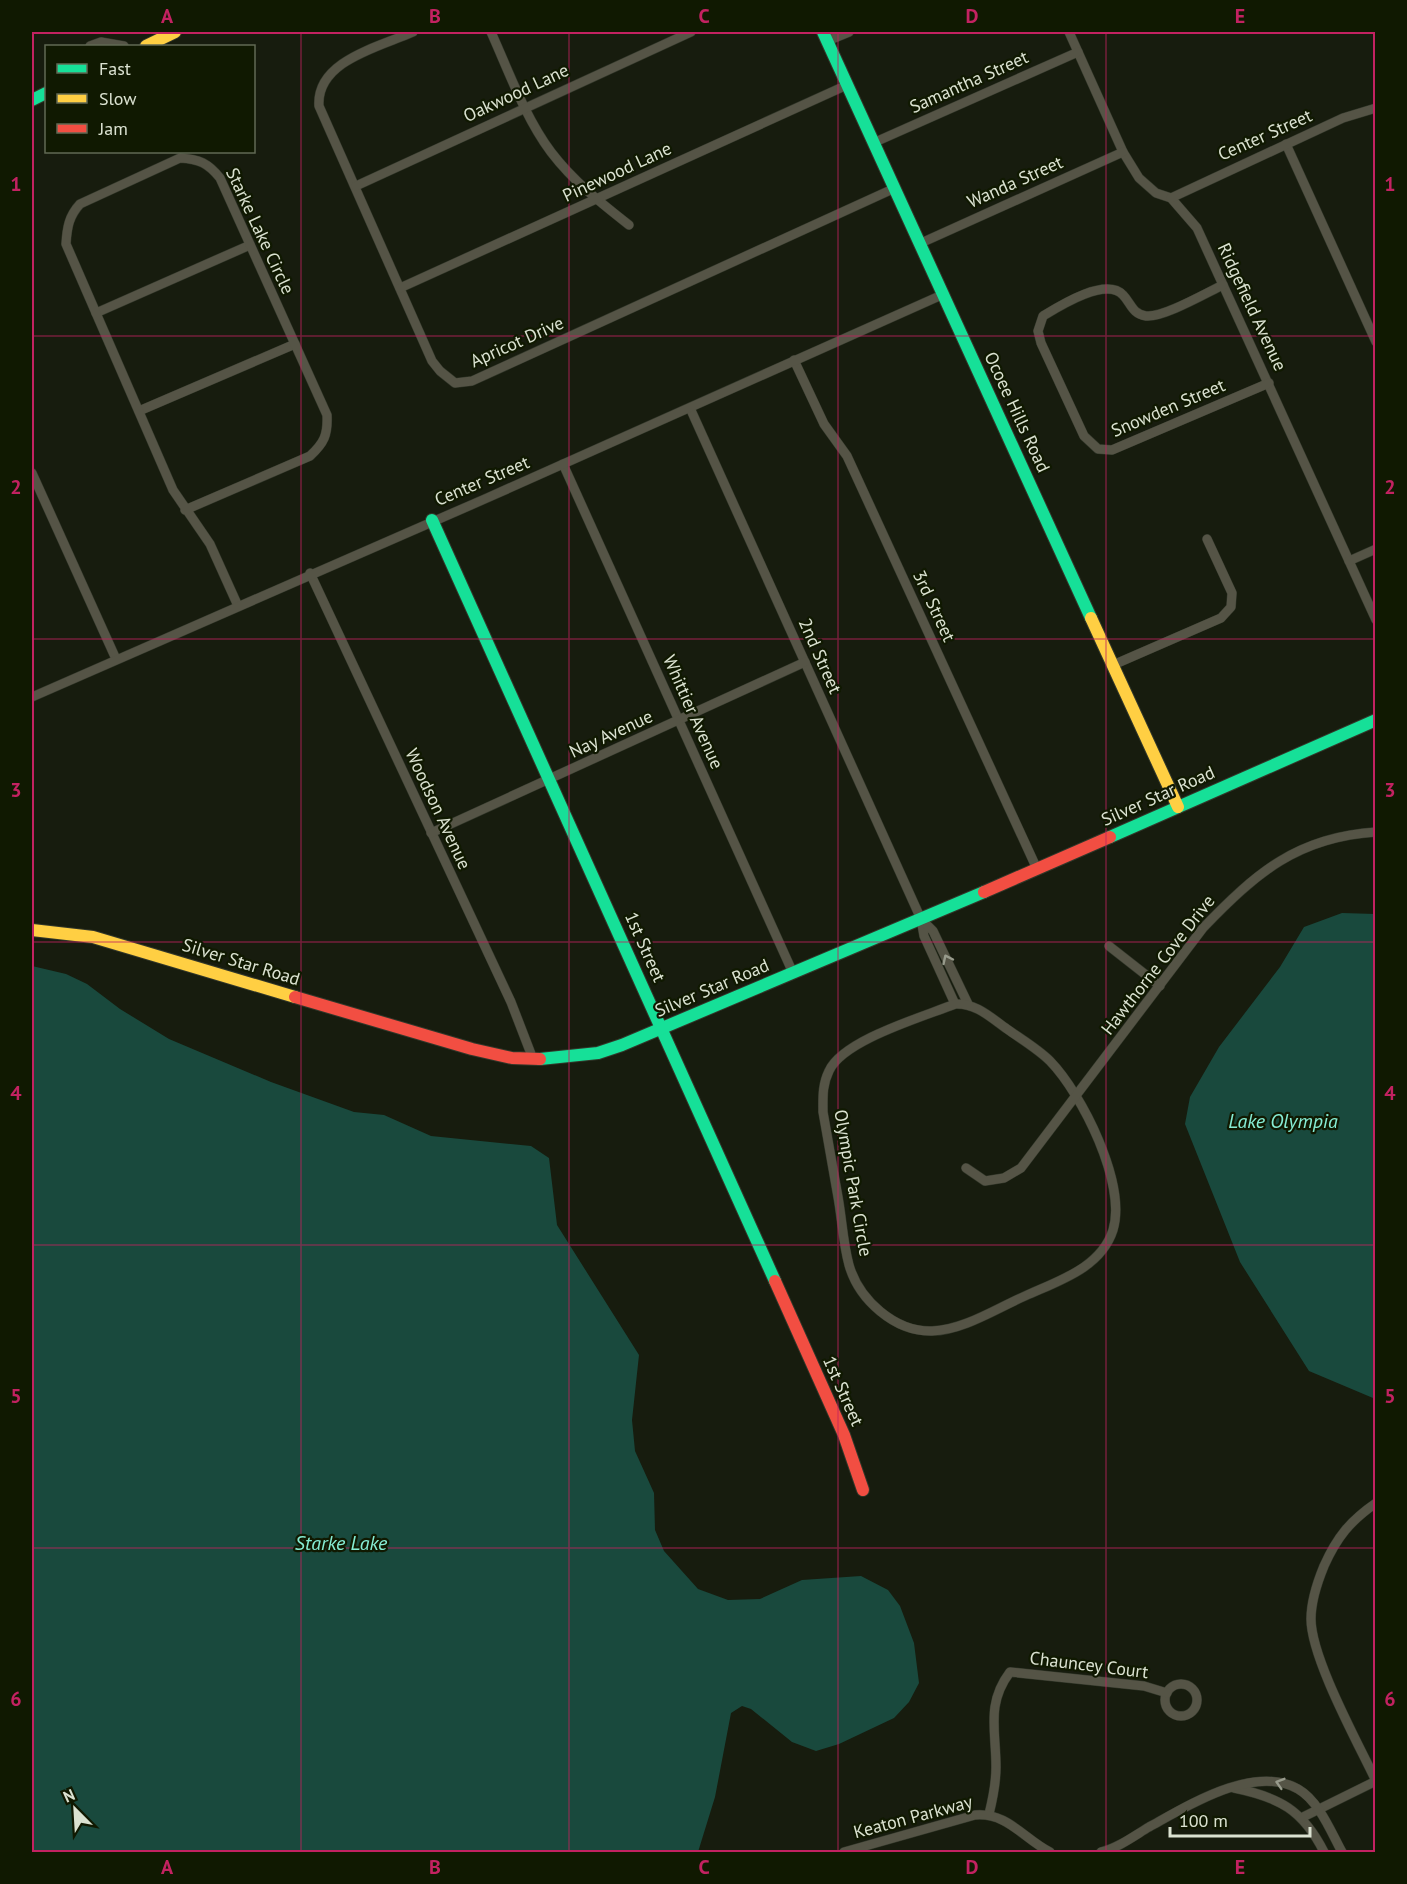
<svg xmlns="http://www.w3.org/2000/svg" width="1407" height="1884" viewBox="0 0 1407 1884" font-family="'PT Sans',sans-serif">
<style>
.water{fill:#19493d}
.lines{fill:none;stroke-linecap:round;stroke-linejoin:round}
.street-casing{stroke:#32372a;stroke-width:10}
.fast-casing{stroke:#32372a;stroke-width:14}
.slow-casing{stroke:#32372a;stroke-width:14}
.jam-casing{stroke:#32372a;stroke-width:14}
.street{stroke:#555446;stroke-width:9}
.fast{stroke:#16e098;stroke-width:12}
.slow{stroke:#ffcf43;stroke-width:12}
.jam{stroke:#f24e42;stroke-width:12}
.oneway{stroke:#989b8c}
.grid{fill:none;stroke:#c32261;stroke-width:1.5;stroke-opacity:0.55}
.labels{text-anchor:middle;stroke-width:4.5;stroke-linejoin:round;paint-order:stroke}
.street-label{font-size:18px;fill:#dbe2d1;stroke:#101901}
.water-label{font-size:20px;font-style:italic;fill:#86edd4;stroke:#101901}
.neatline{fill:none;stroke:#c32261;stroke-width:2}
.grid-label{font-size:20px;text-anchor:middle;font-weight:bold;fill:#c32261}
</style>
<rect width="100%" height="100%" fill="#171c0e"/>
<g class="water">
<polygon points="1342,913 1375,914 1376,1398 1373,1398 1309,1371 1240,1262 1185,1124 1190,1097 1219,1047 1280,967 1304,927"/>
<polygon points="32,966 66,974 87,984 120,1009 169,1039 271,1082 354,1112 384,1115 431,1136 531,1146 549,1158 557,1225 639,1355 632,1420 635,1451 654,1493 655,1530 664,1551 698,1589 728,1600 760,1599 802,1580 861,1576 888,1590 900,1606 914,1643 919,1683 909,1702 894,1718 839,1744 816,1751 792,1742 751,1709 742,1706 731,1713 715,1797 698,1852 32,1852"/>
</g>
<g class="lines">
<g class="street-casing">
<g id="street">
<path d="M413,32C379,47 316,61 319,106L432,361L440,371L455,383L472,381L895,188"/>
<path d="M491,32C509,72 525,117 551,152C573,181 601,203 629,225"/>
<polyline points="1069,32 1123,152 1139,178 1156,193 1171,198 1197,228 1376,620"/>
<polyline points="827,41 849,32"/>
<polyline points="90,46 101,42 124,46"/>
<polyline points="873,143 1078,52"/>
<polyline points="1286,144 1376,342"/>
<polyline points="356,186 691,32"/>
<polyline points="1171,198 1343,118 1376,108"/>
<polyline points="921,243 1123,152"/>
<path d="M1223,285C1206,293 1163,318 1146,316C1132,314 1131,303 1123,295C1106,277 1061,305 1043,316L1038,331L1041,343L1084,436L1098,449L1112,450L1269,383"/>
<polyline points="400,288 847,85"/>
<polyline points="96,313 250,245"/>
<polyline points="794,360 824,424 847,456 1037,869"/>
<polyline points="690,408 921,919 924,936 955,1004"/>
<polyline points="139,411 295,344"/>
<polyline points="563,464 793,973"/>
<polyline points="32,473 116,659"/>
<path d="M185,510L310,456C324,443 328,435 327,415L220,178C208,163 199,159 180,158L80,204C69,216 67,227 66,244L173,490L210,544L238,606"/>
<polyline points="1349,561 1376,549"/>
<polyline points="310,573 511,1002 533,1059"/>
<polyline points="1113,665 1221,618 1231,607 1232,593 1207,539"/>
<polyline points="32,697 487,498 944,294"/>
<polyline points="431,833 805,662"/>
<polyline points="921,919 933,931 968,1004"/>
<polyline points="1109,946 1160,986"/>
<path d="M955,1004C976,1003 990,1017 1007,1029C1021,1039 1038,1049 1050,1061C1082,1094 1127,1184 1113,1230C1101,1268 1058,1281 1025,1296C997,1308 964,1330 932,1331C895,1332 859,1300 849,1265C843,1243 842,1219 838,1197C833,1169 828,1141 823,1112C823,1098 822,1085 829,1071C843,1040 923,1017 955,1004Z"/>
<path d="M966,1168L985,1181L1004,1178L1021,1168L1203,928C1256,873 1297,837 1376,832"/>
<path d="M1376,1503C1350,1521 1337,1537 1324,1566C1317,1583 1311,1600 1311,1619C1311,1658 1358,1743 1376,1781"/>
<circle cx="1181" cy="1700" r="16"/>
<path d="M1234,1788C1279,1797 1303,1810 1324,1852"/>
<path d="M989,1814C993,1798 996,1783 996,1767C996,1730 986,1704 1010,1672L1144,1686L1167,1693"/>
<polyline points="1301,1818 1376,1781"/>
<path d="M844,1852L975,1815C1007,1812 1024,1839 1050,1852"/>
<path d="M1101,1852C1118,1848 1134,1836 1149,1827C1189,1805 1254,1764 1298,1789C1319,1801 1331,1832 1342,1852"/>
</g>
</g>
<g class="fast-casing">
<g id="fast">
<polyline points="823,32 1091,618"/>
<polyline points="32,100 46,93"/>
<polyline points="432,520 775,1281"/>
<polyline points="1110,837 1376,720"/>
<polyline points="540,1059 598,1053 622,1045 984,892"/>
</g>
</g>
<g class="slow-casing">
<g id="slow">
<polyline points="146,46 175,32"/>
<polyline points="1091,618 1178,807"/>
<polyline points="32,930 93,937 295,997"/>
</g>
</g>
<g class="jam-casing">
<g id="jam">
<polyline points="984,892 1110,837"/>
<polyline points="295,997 472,1049 512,1058 540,1059"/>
<polyline points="775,1281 844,1435 863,1490"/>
</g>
</g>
<use href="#street" class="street"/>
<use href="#fast" class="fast"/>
<use href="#slow" class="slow"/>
<use href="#jam" class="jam"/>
</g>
<defs><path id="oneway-chevron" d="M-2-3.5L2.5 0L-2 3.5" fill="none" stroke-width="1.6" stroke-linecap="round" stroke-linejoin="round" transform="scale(1.5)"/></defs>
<g class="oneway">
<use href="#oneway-chevron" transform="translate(947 959) rotate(-115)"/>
<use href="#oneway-chevron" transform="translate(1280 1783) rotate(-163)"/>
</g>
<path class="grid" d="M301,32V1852M569,32V1852M838,32V1852M1106,32V1852M32,336H1376M32,639H1376M32,942H1376M32,1245H1376M32,1548H1376"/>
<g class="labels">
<g class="street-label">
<text transform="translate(969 82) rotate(-24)" y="6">Samantha Street</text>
<text transform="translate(516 93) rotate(-25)" y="6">Oakwood Lane</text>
<text transform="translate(1265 135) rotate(-24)" y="6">Center Street</text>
<text transform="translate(617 172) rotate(-25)" y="6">Pinewood Lane</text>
<text transform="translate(1015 182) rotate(-24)" y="6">Wanda Street</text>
<text transform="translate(260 231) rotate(65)" y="6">Starke Lake Circle</text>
<text transform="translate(1252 307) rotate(65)" y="6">Ridgefield Avenue</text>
<text transform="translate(517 342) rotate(-24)" y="6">Apricot Drive</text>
<text transform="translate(1168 408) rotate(-23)" y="6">Snowden Street</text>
<text transform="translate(1017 412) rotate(65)" y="6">Ocoee Hills Road</text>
<text transform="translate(482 481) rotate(-23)" y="6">Center Street</text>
<text transform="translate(934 606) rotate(65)" y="6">3rd Street</text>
<text transform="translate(820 656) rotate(66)" y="6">2nd Street</text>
<text transform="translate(693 712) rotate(66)" y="6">Whittier Avenue</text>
<text transform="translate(611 734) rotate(-25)" y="6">Nay Avenue</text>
<text transform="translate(1158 796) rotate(-24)" y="6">Silver Star Road</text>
<text transform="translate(438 809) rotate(65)" y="6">Woodson Avenue</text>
<text transform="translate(645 947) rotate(66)" y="6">1st Street</text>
<text transform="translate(241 962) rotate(17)" y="6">Silver Star Road</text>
<text transform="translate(1158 965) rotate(-52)" y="6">Hawthorne Cove Drive</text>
<text transform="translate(712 988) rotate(-23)" y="6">Silver Star Road</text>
<text transform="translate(853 1183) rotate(80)" y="6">Olympic Park Circle</text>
<text transform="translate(843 1391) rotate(66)" y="6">1st Street</text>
<text transform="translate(1089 1665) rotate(7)" y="6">Chauncey Court</text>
<text transform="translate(913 1817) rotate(-15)" y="6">Keaton Parkway</text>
</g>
<g class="water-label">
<text x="1283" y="1128">Lake Olympia</text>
<text x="341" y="1550">Starke Lake</text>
</g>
</g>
<rect width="1407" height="1884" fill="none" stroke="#101901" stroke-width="66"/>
<rect x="45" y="45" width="210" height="108" fill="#101901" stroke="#616954" stroke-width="1.5"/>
<rect x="57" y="64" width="30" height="9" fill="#16e098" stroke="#616954" stroke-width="1.5"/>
<text x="99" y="75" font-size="18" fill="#dbe2d1">Fast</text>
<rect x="57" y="94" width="30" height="9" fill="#ffcf43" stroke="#616954" stroke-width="1.5"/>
<text x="99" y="105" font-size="18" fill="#dbe2d1">Slow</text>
<rect x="57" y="124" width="30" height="9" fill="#f24e42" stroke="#616954" stroke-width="1.5"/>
<text x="99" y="135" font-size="18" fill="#dbe2d1">Jam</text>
<g transform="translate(75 1809) rotate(336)" stroke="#101901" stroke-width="4.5" paint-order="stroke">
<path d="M0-4.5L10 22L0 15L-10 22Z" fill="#dbe2d1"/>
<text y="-9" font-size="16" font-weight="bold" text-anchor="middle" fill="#dbe2d1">N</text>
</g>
<path d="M1170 1827v9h140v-9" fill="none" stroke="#dbe2d1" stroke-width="3"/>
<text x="1179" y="1827" font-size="18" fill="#dbe2d1" stroke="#101901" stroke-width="4.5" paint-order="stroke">100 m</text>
<rect x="33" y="33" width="1341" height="1818" class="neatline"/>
<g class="grid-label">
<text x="167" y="23">A</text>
<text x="435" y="23">B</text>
<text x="704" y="23">C</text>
<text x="972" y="23">D</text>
<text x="1240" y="23">E</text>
<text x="16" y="191">1</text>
<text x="1390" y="191">1</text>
<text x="16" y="494">2</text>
<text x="1390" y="494">2</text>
<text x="16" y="797">3</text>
<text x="1390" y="797">3</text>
<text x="16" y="1100">4</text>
<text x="1390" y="1100">4</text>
<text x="16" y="1403">5</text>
<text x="1390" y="1403">5</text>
<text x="16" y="1706">6</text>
<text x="1390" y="1706">6</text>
<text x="167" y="1874">A</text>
<text x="435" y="1874">B</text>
<text x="704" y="1874">C</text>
<text x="972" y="1874">D</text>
<text x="1240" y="1874">E</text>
</g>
</svg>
